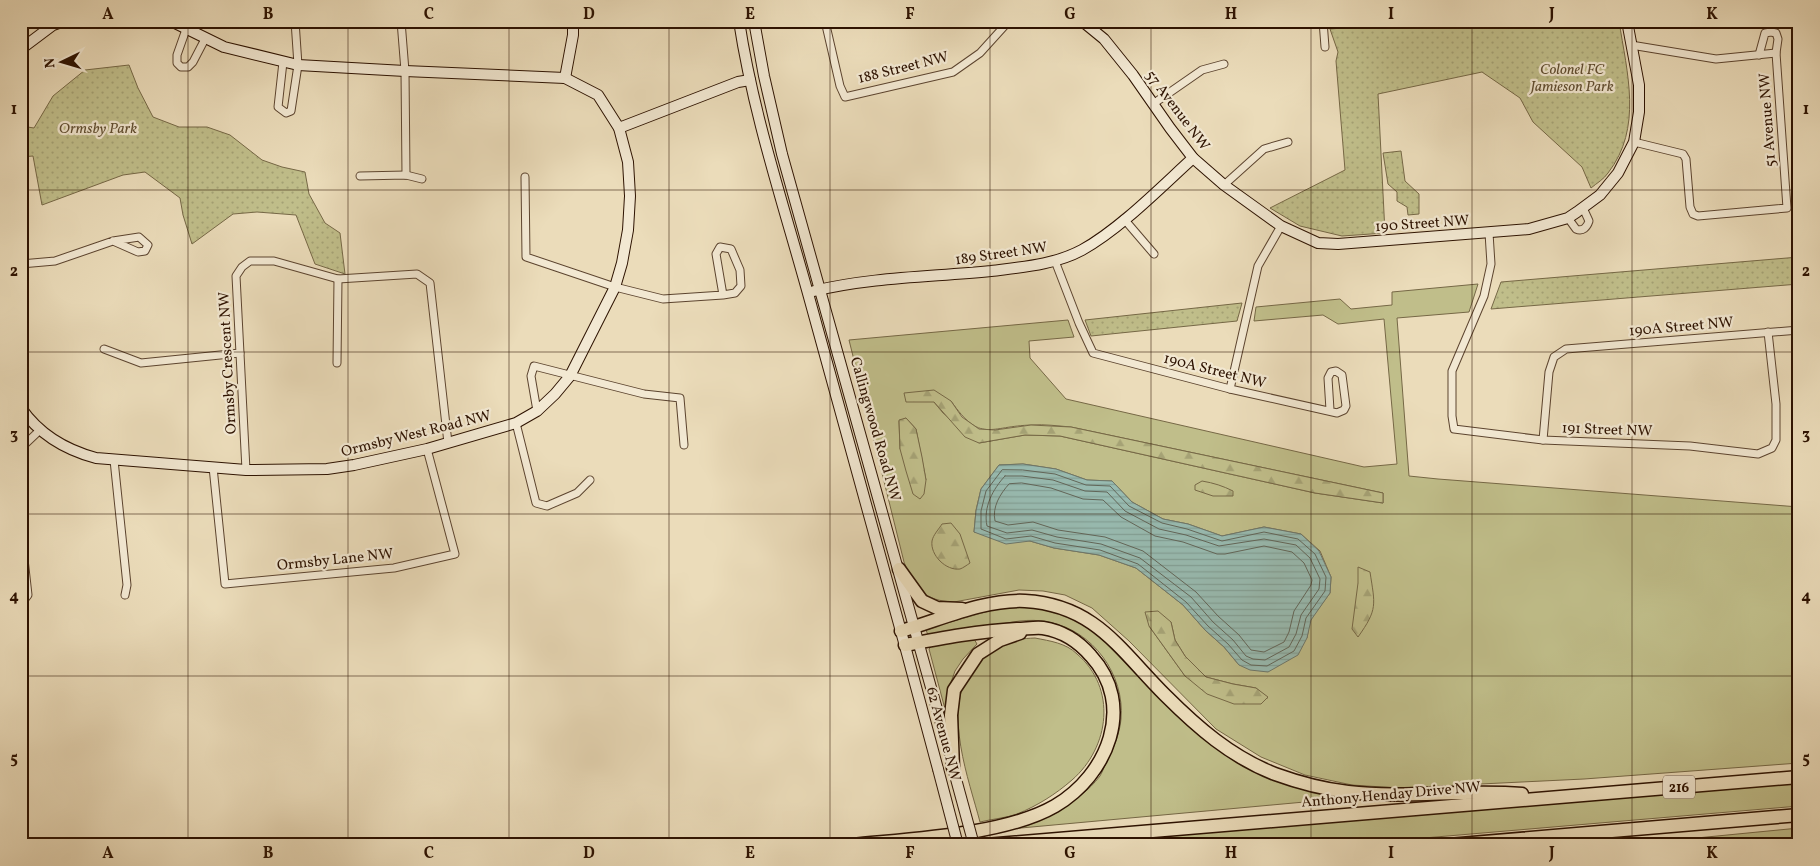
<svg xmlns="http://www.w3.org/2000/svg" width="1820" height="866" viewBox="0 0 1820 866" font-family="Vollkorn,serif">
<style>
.green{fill:#c0be8a;stroke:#766846;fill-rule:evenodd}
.forest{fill:url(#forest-firs);stroke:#766846}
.park{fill:url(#park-dots);stroke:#766846}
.water{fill:url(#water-rules);stroke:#6d776b}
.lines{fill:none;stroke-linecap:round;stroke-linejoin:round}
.shore{stroke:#626659;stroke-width:1}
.street-casing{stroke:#5c442f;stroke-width:9}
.secondary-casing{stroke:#2d1201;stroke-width:12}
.highway-casing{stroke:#2d1201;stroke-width:15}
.street{stroke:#f2e8d2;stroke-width:7}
.secondary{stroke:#f2e8d2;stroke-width:10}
.highway{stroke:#ebdcba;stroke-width:12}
.secondary-bridge-casing{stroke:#2d1201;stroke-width:12;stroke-linecap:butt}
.secondary-bridge{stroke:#f2e8d2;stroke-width:10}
.grid{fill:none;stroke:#2d1201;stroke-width:1;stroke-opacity:0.55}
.labels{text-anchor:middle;stroke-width:4.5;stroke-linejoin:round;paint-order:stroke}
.shield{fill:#f2e8d2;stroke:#685240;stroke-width:1}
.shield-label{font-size:14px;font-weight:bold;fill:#2d1201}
.street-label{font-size:15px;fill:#2d1201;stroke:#f2e8d2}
.park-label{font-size:15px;font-style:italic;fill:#604e31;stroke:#f2e8d2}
.neatline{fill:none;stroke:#2d1201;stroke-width:2}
.grid-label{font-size:16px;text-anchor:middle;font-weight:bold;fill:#2d1201}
</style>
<defs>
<pattern id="forest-firs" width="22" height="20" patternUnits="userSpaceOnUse" patternTransform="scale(1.25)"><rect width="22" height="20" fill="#c0be8a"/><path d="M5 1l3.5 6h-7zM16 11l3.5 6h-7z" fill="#a5a275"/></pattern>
<pattern id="park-dots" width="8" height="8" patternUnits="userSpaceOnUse" patternTransform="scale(1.25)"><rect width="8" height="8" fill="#c0be8a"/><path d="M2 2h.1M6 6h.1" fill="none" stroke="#a5a275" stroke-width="1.8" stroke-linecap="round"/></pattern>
<pattern id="water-rules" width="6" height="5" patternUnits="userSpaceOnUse" patternTransform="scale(1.25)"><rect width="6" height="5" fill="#98bbb1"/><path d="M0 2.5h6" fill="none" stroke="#83a096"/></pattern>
</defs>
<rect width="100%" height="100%" fill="#ebdcba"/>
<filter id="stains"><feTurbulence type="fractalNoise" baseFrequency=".004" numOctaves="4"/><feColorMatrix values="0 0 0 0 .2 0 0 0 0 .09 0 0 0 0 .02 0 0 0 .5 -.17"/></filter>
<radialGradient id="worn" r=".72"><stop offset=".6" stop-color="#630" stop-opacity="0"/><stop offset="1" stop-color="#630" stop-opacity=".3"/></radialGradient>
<g class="green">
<path d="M1478,284L1469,312L1397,318L1409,476L1438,479L1799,507V763L1584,779L1398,788L1352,785L1305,775L1261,757L1216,729L1129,641L1092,608L1065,595L1043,591L1019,590L954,602C925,601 914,589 904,562L849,340L1068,320L1074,337L1029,341L1030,358L1066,399L1364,467L1397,464L1384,319L1338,324L1323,315L1254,321L1256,307L1340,299L1351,309L1392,305V292ZM951,401C981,444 989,426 1032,425C1044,424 1058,426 1071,427L1383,493V503L1315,493L1060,436L1025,435L979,443L943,413L934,402ZM906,418L916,429L926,480L900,449L899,421ZM1023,464L1056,469L1087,480L1112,481L1132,502L1163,519L1188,524L1222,536L1264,527L1301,534L1320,551L1331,577L1330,593L1310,620L1307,638L1239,665L1224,647L1205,630L1183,605L1136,568L1099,555L1054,548L1030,541L974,532L976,510L981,489L999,465ZM1171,622L1175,640L1185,656L1206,677L1233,684L1256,688L1268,698L1185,676L1149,626Z"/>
<path d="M1024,606L1051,608L1077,617L1249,764L1359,797L1010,829C1043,817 1077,806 1100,776C1103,771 1105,764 1108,759C1114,747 1120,732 1121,719C1125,675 1093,630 1048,622C1029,618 1011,622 992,626C972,629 952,632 932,636L928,635L926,630L929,628L996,609Z"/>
<path d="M1035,638C1050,641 1066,643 1077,654C1117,688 1110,747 1072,780C1056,794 1037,806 1017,814C1006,818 992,819 980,822C969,780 943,712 970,672C973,668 977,664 981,661C998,642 1011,639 1035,638Z"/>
<polygon points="974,639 977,644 963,659 955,671 949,688 945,709 929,649 932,646"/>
<polygon points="1799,783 1799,806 1342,845 1056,845"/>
<polygon points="1799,828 1799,845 1625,845"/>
</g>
<g class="forest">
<polygon points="934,390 951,401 962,417 979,429 995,430 1031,425 1071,427 1383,493 1383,503 1315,493 1060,436 1025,435 979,443 965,437 934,402 906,402 904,393"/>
<polygon points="906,418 916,429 922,457 926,480 924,494 920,499 913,494 906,471 900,449 899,420"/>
<path d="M1202,481C1214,483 1223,486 1233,491V496H1213L1195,490V485Z"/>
<path d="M951,523L960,534L970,563C967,565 963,568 960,569C946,571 930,555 932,541C933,535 939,529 942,524Z"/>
<path d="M1358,567L1370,572C1375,605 1378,609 1358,637L1352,629L1358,583Z"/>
<polygon points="1158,611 1171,622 1175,640 1185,656 1206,677 1233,684 1256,688 1268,697 1261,704 1234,704 1207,694 1185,676 1149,626 1145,612"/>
</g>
<g class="park">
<path d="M1368,21H1619C1627,73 1643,128 1608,173C1604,179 1597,183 1591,188L1582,167L1533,122L1520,98L1482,72L1378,94L1385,233L1342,236L1300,226L1270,208L1345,170L1336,61L1338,52L1330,29L1368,26Z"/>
<polygon points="129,65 138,88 153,117 179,127 207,127 230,135 262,160 282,167 305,172 309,194 325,223 340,233 345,274 315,264 296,215 257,212 233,214 192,244 183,215 180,198 145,172 123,175 42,205 33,156 21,157 21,126 34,128 53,96 85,70"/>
<polygon points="1401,151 1405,181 1419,194 1419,214 1408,215 1407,207 1397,201 1397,192 1388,184 1383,153"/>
<polygon points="1799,257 1799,284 1491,309 1501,282"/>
<polygon points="1242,303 1237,321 1091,336 1085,320"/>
</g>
<polygon class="water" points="1023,464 1056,469 1087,480 1112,481 1132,502 1163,519 1188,524 1222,536 1264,527 1301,534 1319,551 1331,577 1330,593 1311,620 1307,638 1298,655 1268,672 1250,670 1239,665 1224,647 1205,630 1183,605 1136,568 1099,555 1054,548 1030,541 1006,544 974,532 976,511 981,489 999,465"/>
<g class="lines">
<g class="shore">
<polygon points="1023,470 1055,474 1086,485 1110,486 1129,506 1162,523 1187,529 1222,541 1264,532 1298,539 1315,554 1326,577 1325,591 1306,618 1302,636 1294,651 1267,666 1251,665 1242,660 1228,644 1208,626 1186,602 1138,564 1100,550 1055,543 1031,536 1006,539 981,529 981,511 986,491 1002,470"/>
<path d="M1005,476H1022L1053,480L1085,491L1107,492L1125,511L1159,529L1186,535L1219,546L1264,539L1296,545L1310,558L1320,579L1319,589L1301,615L1296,634L1289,647L1265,660L1253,659L1246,656L1233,640L1213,622L1191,597L1140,558L1101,544L1057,537L1032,530L1007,533L987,526C983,507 993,489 1005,476Z"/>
<path d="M1022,483L1051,488L1083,499L1103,500L1121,517L1155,536L1183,542L1217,554H1225L1264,546L1292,552L1304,563L1312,580L1311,585L1294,611L1289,632L1284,642L1264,652L1251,650L1239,635L1218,616L1196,592L1143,551L1105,537L1058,530L1033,522L1008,525L995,521C992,507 1000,494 1009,484Z"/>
</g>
<g class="street-casing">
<g id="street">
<polyline points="189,21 177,55 177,63 181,67 188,67 193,62 205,39"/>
<polyline points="401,21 405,71 406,175"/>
<polyline points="825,21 840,86 845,97 953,72 980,53 1009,21"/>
<polyline points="1323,21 1325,47"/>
<polyline points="1631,45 1716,59 1776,53"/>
<polyline points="283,62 278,107 286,113 291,111 298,65 295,21"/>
<polyline points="1153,104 1202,70 1224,64"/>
<polyline points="1634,142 1683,154 1686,159 1690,207 1693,214 1698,216 1787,208 1776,53 1778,39 1776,33 1771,32 1765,33 1759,55"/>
<polyline points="360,176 406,175 422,179"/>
<polyline points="525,177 526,257 615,287 663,299 723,295 716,254 720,247 731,249 740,270 741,286 735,293 723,295"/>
<polyline points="1224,185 1264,149 1288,142"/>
<path d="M1568,218L1576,229C1583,232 1587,227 1589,221L1583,208"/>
<polyline points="1124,219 1154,254"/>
<polyline points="1489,233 1491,264 1484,296 1452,371 1452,416 1454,429 1543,440 1690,446 1758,454 1772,448 1776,440 1776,404 1768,332"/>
<polyline points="1055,261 1079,323 1093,353 1230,389 1337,413 1344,410 1346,406 1342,375 1336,371 1331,372 1328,378 1330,410"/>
<polyline points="21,264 55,261 113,241 139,237 148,245 145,251 138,252 113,241"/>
<polyline points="104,349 141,363 240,353"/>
<polyline points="337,363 338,279"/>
<polyline points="1230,389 1258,266 1281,226"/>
<polyline points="537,411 531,376 534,366 644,394 680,398 684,445"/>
<polyline points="516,423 536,503 547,506 577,493 590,480"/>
<polyline points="1543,440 1549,372 1554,357 1566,349 1799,330"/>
<polyline points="21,448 40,430"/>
<polyline points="114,460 127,585 125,595"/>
<polyline points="213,467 225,584 394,568 455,554 427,449"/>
<polyline points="246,470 236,276 242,267 250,261 274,261 338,279 417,274 430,283 448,443"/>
<polyline points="21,532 28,595 21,604"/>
</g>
</g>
<g class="secondary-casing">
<g id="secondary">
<path d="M739,21C754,119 786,212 812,308C855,461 897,615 938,769"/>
<polyline points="754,21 764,76 782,154 949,752"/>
<polyline points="1082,21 1104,39 1133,75 1170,128 1193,158 1224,185 1281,226 1318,243 1338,244 1529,229 1568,218 1577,212 1600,195 1618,173 1634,142 1639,112 1639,85 1627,21"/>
<polyline points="21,49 53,25 64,21"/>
<polyline points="565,78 573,35 573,21"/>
<polyline points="619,128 738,82 750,80"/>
<path d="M814,291C872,277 932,277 991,271C1022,267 1054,265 1082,250C1120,229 1161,187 1193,158"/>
<path d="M21,408C39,434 66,450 96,458L246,470L327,469L354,465L427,449L516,423L537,411L555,394L570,376L615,287L622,263L628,230L630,196L628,162L619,128L598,95L565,78L405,71L298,65L224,47L171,21"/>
</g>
</g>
<g class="highway-casing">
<g id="highway">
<polyline points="899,569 922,601 937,608 962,609"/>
<path d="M901,631C940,620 984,599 1025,601C1095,605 1120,650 1165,695C1197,727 1231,757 1275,774C1297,782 1323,789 1348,792C1405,799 1464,789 1522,794"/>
<polyline points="953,768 951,715 954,690 978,654 1000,640 1020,633"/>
<path d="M852,845C911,839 1005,835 1055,806C1108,775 1136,705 1091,656C1079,642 1062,631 1043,628C1035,627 1025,629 1017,629C979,631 942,638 905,645"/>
<polyline points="986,845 1799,777"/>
<polyline points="1449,845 1799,815"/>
</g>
</g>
<use href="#street" class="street"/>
<use href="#secondary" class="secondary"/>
<use href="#highway" class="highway"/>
<g class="secondary-bridge-casing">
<g id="secondary-bridge">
<polyline points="953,768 974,845"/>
<polyline points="938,769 958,845"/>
</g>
</g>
<use href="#secondary-bridge" class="secondary-bridge"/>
</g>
<path class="grid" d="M188,21V845M348,21V845M509,21V845M669,21V845M830,21V845M990,21V845M1151,21V845M1311,21V845M1472,21V845M1632,21V845M21,190H1799M21,352H1799M21,514H1799M21,676H1799"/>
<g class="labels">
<rect class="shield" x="1663" y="775.5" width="32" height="23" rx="4"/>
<g class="shield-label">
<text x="1679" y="792">216</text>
</g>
<g class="street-label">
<text transform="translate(903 67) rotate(-14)" y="5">188 Street NW</text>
<text transform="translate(1178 110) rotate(53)" y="5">57 Avenue NW</text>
<text transform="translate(1767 120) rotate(-94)" y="5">51 Avenue NW</text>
<text transform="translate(1422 223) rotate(-4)" y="5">190 Street NW</text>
<text transform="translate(1001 253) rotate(-8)" y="5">189 Street NW</text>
<text transform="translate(1681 326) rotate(-5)" y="5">190A Street NW</text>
<text transform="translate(227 363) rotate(-93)" y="5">Ormsby Crescent NW</text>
<text transform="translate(1215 370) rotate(14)" y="5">190A Street NW</text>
<text transform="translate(876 429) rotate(74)" y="5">Callingwood Road NW</text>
<text transform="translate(1607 429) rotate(2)" y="5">191 Street NW</text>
<text transform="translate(416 433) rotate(-14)" y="5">Ormsby West Road NW</text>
<text transform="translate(335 559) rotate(-6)" y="5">Ormsby Lane NW</text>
<text transform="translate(944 734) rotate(75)" y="5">62 Avenue NW</text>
<text transform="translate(1391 794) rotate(-5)" y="5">Anthony Henday Drive NW</text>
</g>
<g class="park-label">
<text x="1572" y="74">Colonel FC<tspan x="1572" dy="17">Jamieson Park</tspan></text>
<text x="98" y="133">Ormsby Park</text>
</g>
</g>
<rect width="1820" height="866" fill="none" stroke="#ebdcba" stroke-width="55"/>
<g transform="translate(62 62) rotate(265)" stroke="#f2e8d2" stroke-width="4" paint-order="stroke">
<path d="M0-4L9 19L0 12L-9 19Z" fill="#2d1201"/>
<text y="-8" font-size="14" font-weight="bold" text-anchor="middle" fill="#2d1201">N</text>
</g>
<rect x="28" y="28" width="1764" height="810" class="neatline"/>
<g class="grid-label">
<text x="108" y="19">A</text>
<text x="268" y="19">B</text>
<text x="429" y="19">C</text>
<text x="589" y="19">D</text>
<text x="750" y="19">E</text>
<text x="910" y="19">F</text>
<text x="1070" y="19">G</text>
<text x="1231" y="19">H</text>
<text x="1391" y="19">I</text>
<text x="1552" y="19">J</text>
<text x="1712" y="19">K</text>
<text x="14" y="114">1</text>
<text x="1806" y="114">1</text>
<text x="14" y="276">2</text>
<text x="1806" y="276">2</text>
<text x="14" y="439">3</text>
<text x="1806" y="439">3</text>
<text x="14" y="601">4</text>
<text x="1806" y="601">4</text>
<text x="14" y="763">5</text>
<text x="1806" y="763">5</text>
<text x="108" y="858">A</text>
<text x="268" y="858">B</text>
<text x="429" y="858">C</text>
<text x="589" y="858">D</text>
<text x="750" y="858">E</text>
<text x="910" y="858">F</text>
<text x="1070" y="858">G</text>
<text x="1231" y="858">H</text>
<text x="1391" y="858">I</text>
<text x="1552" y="858">J</text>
<text x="1712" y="858">K</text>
</g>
<rect width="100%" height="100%" filter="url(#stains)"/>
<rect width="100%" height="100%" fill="url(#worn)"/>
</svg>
